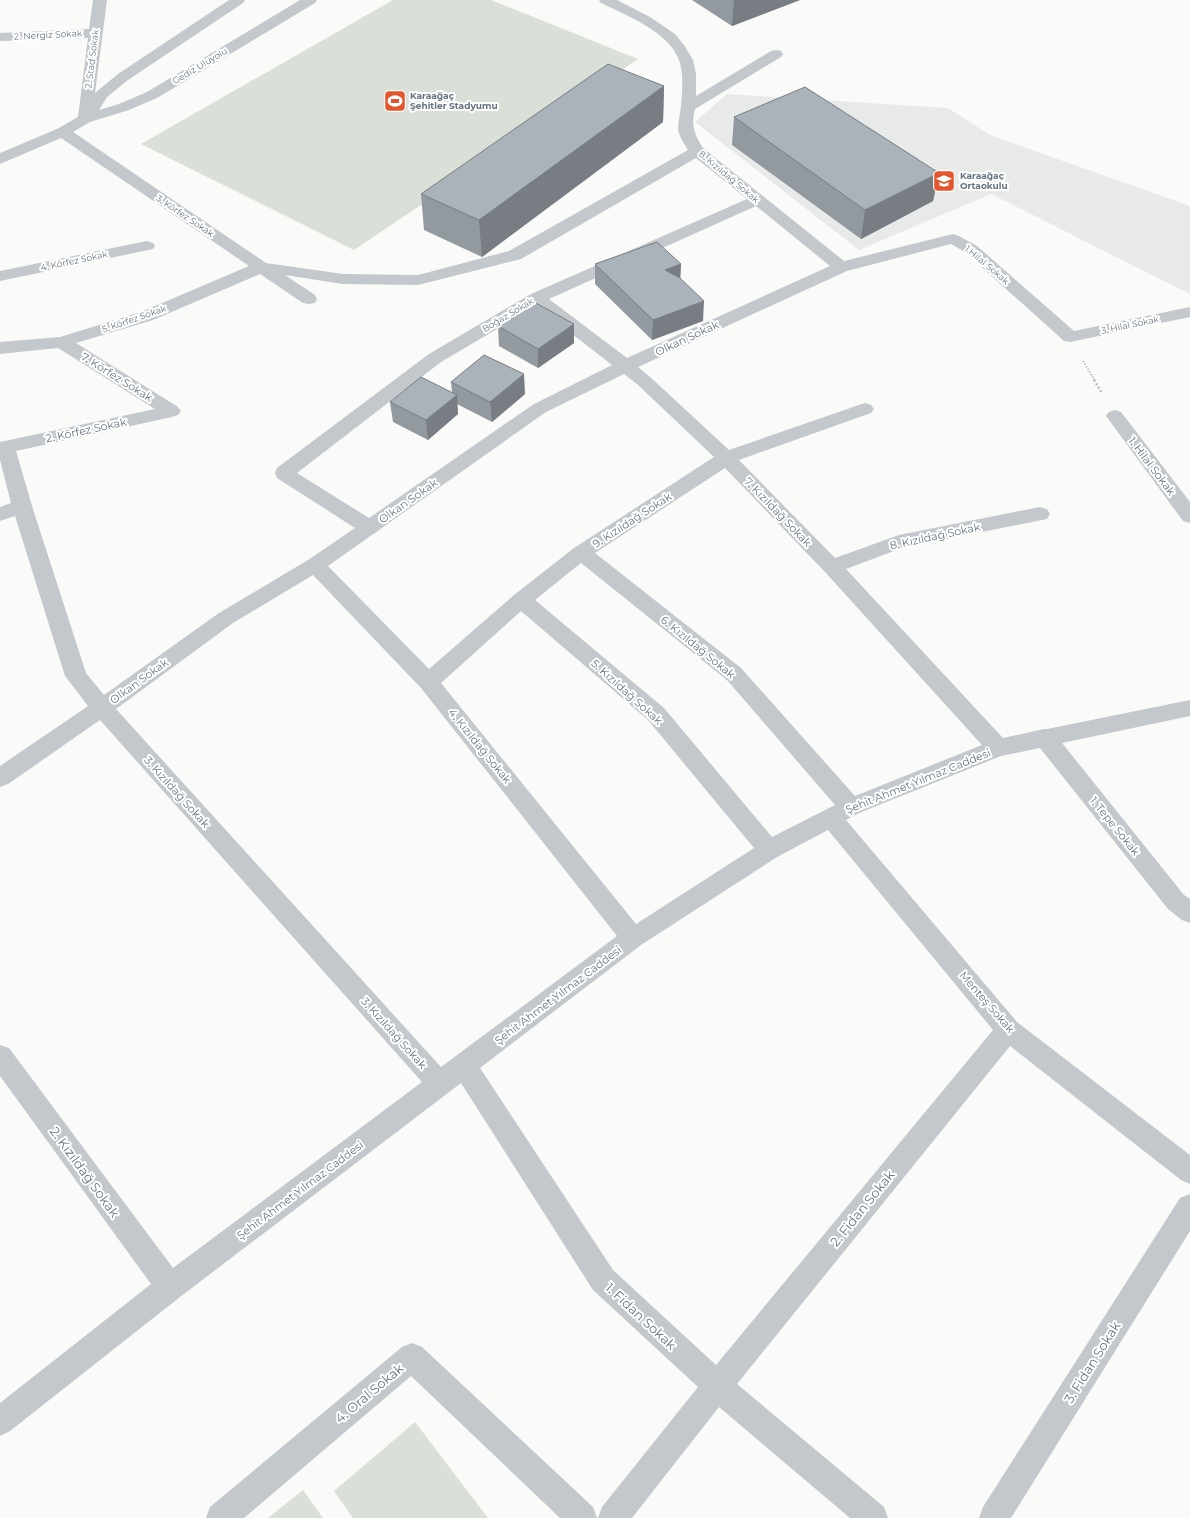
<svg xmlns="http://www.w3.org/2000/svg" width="1190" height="1518" viewBox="0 0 1190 1518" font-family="Montserrat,sans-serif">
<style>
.built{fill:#e8e9e9}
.green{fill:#dadfd7}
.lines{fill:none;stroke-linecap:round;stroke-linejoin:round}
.path-far1{stroke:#bbbfc2;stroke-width:2;stroke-dasharray:1.5 1.5;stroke-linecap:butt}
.path{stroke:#bbbfc2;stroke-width:2.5;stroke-dasharray:2 2;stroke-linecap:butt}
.minor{fill:#c3c8cc;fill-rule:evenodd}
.wall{fill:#929a9f}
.shaded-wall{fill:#777d82}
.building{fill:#aab3b9;stroke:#777d82}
.labels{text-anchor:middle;stroke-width:4;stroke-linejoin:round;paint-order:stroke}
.far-street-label{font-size:9px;fill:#657683;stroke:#fff}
.far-poi-label{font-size:9px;font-weight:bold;fill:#657683;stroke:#fff;text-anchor:start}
.street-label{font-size:11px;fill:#657683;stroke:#fff}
.near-street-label{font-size:13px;fill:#657683;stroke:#fff}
</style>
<rect width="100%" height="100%" fill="#fafaf8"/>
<polygon class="built" points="727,94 948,108 990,135 1190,206 1190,294 991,194 859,250 695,122"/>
<g class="green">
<polygon points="393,0 491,0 638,59 354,250 141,144"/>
<polygon points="415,1422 488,1518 353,1518 334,1491"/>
<polygon points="303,1490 323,1518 268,1518"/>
</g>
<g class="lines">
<polyline class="path-far1" points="1083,361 1095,381"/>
<polyline class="path" points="1094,380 1102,393"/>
<g class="minor">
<path d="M93,0H107L95,93L118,74L229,0H245L243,3L128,80L107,97L99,110L119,104L147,92L300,0H317L315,3L157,98L129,110L90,122L73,132L266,263L343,274L418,275L509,251L688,150C674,128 678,130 681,106C682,92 684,74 679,60C669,32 626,15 601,3L599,0H617L650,17L675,34L684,45L693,60L696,74V96L771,51L776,50L781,51L783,54L781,57L695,109C691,125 694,134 703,148L844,261L953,234L959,236L977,246L1074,331L1190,307V317L1070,342L1064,341L965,252L951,244L847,271L638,367L649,376L729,450L859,405L865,403L871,405L874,409L871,413L739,460L835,558L899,535L1040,507L1047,509L1050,514L1047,519L902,548L846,569L1003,738L1044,729H1047L1190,700V716L1062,743L1184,895L1190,899V923L1182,920L1168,909L1040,748L1001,756L859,813L846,820L1017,1022L1190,1155V1184L1181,1180L1010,1046L737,1384L884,1507L888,1518H850L719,1407L632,1518H598L602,1507L698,1387L593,1290L461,1083L180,1297L10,1431L0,1436V1403L151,1284L0,1076V1045L9,1048L173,1268L422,1082L100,720L8,784L0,787V766L88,706L65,676L15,516L0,521V507L11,503L0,460V442L155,409L58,348L0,354V342L60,337L141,312L249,266L61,138L0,164V153L57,129L78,117L88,38L0,41V33L89,29ZM696,158L747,199L531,294L429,354L277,468L275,473L277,478L355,528L308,560L219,613L104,695L86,673L32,506L16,451L172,417L178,415L181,411L178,407L76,343L153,320L260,274L303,303L309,304L315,303L317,299L315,295L285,275L343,284L418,285L521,259ZM756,206L830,266L627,358L549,299ZM536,306L612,365L534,404L369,518L297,473L441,362ZM624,374L637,384L714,457L574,548L514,595L429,669L328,566L546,412ZM725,468L825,572L982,745L855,796L741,668L595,553ZM581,563L727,680L835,805L772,837L664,708L535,600ZM313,575L421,688L617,936L441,1067L116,709L233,623ZM521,611L648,720L754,848L636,924L441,683ZM828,830L993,1030L716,1365L613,1270L480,1068L641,945L777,857Z"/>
<polygon points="147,241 153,243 155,246 153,249 0,281 0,271"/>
<polygon points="1115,410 1121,412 1190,502 1190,523 1183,521 1109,420 1106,416 1109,412"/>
<polygon points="1190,1194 1190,1231 1011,1518 979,1518 983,1507 1180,1198"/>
<polygon points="412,1343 422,1347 593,1507 597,1518 560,1518 411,1376 244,1518 206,1518 210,1507 402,1347"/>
</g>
</g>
<g class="wall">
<polygon points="692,0 800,0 732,26"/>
<polygon points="664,86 663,122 482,257 424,230 421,194"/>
<polygon points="734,117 939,173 933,201 861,239 732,145"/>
<polygon points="595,264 681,264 680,278 703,321 652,340 595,284"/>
<polygon points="498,326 574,343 538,368 499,346"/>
<polygon points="451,382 525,394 492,422 457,404 458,414 428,440 393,422 390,402 452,392"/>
</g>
<g class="shaded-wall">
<polygon points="734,0 800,0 732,26"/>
<polygon points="664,86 663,122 482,257 479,220"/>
<polygon points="939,173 933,201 861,239 865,210"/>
<polygon points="681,264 680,284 665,270"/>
<polygon points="704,301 703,321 652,340 653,320"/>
<polygon points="574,324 574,343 538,368 538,349"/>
<polygon points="524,374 525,394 492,422 490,402"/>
<polygon points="457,395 458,414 428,440 426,420"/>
</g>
<g class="building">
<polygon points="608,64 664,86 479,220 421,194"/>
<polygon points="805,87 939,173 865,210 734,117"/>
<polygon points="657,242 681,264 665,270 680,278 704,301 653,320 595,264"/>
<polygon points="534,302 574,324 538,349 498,326"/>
<polygon points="484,355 524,374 490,402 451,382"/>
<polygon points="421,377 457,395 426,420 390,402"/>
</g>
<defs>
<g id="stadium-square" transform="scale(1.15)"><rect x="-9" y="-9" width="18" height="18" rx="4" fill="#e4572e" stroke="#fff"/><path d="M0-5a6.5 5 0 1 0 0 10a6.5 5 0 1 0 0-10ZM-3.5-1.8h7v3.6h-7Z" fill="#fff"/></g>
<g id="school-square" transform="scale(1.15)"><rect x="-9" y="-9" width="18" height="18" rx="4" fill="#e4572e" stroke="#fff"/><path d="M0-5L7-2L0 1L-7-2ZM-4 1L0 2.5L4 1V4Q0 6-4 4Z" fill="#fff"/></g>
</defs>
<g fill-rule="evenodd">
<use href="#stadium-square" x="395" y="101"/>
<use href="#school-square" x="944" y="181"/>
</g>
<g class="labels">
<g class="far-street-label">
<text transform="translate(48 35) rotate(-3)" y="3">2. Nergiz Sokak</text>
<text transform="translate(92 59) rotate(-83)" y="3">2. Stad Sokak</text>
<text transform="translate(200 66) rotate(-31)" y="3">Gediz Uluyolu</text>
<text transform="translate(729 177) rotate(40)" y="3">8. Kızıldağ Sokak</text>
<text transform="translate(185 216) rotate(34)" y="3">3. Körfez Sokak</text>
<text transform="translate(74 261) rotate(-12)" y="3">4. Körfez Sokak</text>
<text transform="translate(987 265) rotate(40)" y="3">1.Hilal Sokak</text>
<text transform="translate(508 315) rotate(-31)" y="3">Boğaz Sokak</text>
<text transform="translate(134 319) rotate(-19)" y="3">5. Körfez Sokak</text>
<text transform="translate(1130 325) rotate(-12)" y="3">3. Hilal Sokak</text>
</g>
<g class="far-poi-label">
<text x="410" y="99">Karaağaç<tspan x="410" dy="10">Şehitler Stadyumu</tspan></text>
<text x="960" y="179">Karaağaç<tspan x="960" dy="10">Ortaokulu</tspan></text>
</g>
<g class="street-label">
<text transform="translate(687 338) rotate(-25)" y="4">Olkan Sokak</text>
<text transform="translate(117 377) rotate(32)" y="4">7. Körfez Sokak</text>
<text transform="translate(86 430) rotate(-12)" y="4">2. Körfez Sokak</text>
<text transform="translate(1152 466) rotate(53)" y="4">1. Hilal Sokak</text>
<text transform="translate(408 501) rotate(-35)" y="4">Olkan Sokak</text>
<text transform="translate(778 512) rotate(46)" y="4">7. Kızıldağ Sokak</text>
<text transform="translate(632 520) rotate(-33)" y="4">9. Kızıldağ Sokak</text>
<text transform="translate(935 536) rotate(-12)" y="4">8. Kızıldağ Sokak</text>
<text transform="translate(698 647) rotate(39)" y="4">6. Kızıldağ Sokak</text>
<text transform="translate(139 681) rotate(-36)" y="4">Olkan Sokak</text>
<text transform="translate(627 692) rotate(42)" y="4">5. Kızıldağ Sokak</text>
<text transform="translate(480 746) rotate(51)" y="4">4. Kızıldağ Sokak</text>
<text transform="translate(918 781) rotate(-22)" y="4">Şehit Ahmet Yılmaz Caddesi</text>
<text transform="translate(177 792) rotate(48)" y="4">3. Kızıldağ Sokak</text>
<text transform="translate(1115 826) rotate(51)" y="4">1. Tepe Sokak</text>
<text transform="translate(558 995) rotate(-37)" y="4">Şehit Ahmet Yılmaz Caddesi</text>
<text transform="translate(987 1002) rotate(49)" y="4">Menteş Sokak</text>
<text transform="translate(394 1033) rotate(48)" y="4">3. Kızıldağ Sokak</text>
<text transform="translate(300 1190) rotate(-37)" y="4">Şehit Ahmet Yılmaz Caddesi</text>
</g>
<g class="near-street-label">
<text transform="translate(85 1172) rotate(54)" y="5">2. Kızıldağ Sokak</text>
<text transform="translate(862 1208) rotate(-51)" y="5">2. Fidan Sokak</text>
<text transform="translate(641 1316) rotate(43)" y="5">1. Fidan Sokak</text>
<text transform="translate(1092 1362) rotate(-58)" y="5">3. Fidan Sokak</text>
<text transform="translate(369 1393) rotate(-40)" y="5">4. Oral Sokak</text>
</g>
</g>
</svg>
